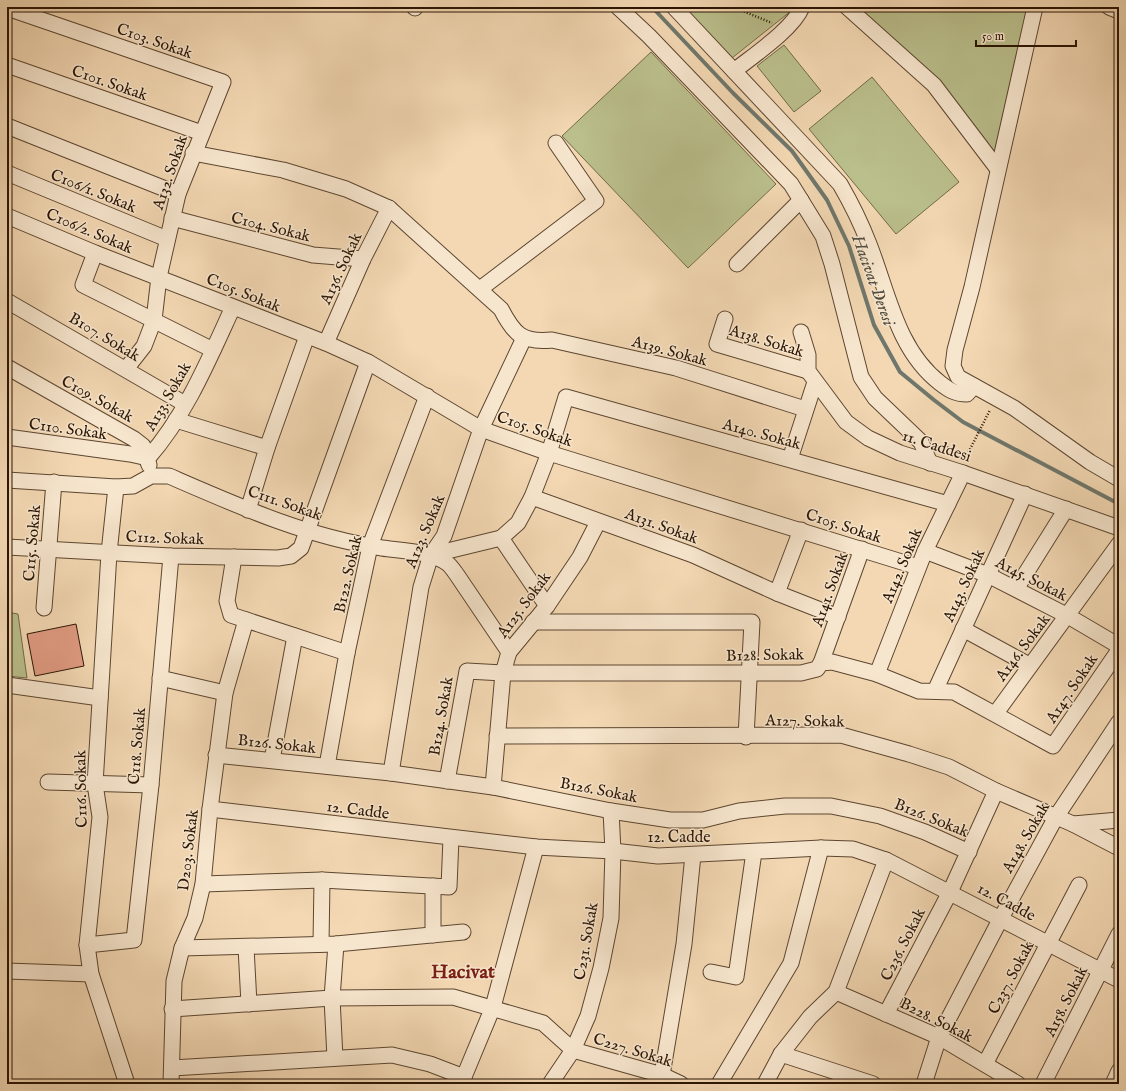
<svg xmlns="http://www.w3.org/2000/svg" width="1126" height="1091" viewBox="0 0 1126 1091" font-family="'IM FELL English',serif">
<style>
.green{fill:#babf8c;stroke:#726a48}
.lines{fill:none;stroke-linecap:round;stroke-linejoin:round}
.stream{stroke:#6f776c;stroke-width:4}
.building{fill:#e19b83;stroke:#2b1504}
.minor-casing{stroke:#5d4630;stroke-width:17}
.path{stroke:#2b1504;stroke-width:2.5;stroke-dasharray:1 2;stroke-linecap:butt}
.minor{stroke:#f7e6ce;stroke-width:15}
.labels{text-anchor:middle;stroke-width:3;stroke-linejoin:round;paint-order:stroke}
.street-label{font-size:16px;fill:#2b1504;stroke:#f7e6ce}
.water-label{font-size:17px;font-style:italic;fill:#534e41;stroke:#f7e6ce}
.district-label{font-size:20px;font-weight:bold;fill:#7a1f14;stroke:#f7e6ce}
</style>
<rect width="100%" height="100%" fill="#f3d8b3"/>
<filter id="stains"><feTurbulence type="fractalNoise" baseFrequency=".005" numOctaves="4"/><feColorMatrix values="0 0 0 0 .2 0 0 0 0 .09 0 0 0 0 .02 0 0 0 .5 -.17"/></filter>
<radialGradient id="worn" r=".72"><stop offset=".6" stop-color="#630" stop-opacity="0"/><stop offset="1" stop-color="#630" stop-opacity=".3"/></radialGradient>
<g class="green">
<polygon points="684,7 796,7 732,58"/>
<polygon points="851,7 1029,7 996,156"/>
<polygon points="784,45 821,91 794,112 757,66"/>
<polygon points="651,52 776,184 688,268 562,136"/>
<polygon points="872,77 959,182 896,234 809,129"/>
<polygon points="7,612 18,614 27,678 7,676"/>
</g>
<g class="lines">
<polyline class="stream" points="652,7 733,93 792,151 827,200 849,246 874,325 900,372 934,400 963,422 1119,504"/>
</g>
<polygon class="building" points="76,624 84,666 35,676 27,634"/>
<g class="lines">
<g class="minor-casing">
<g id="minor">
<polyline points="414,7 415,8"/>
<polyline points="618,7 649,36 791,184 823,236 832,264 861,377 875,398 921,442 930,463"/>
<path d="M674,7L840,184C851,203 861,223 869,244C888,292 897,350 940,383C949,390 955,394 967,394L974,386"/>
<polyline points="847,7 934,85 997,168"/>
<polyline points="1035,7 972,287 955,350 953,366 958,377 1014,408 1090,462 1119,479"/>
<polyline points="1109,7 1119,11"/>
<polyline points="7,8 223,82 178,194 159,277 154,320 144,346 126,369"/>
<polyline points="7,65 202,133"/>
<path d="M734,71C754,55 793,29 802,7"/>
<polyline points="7,126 178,194"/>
<path d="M193,153L283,170L346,189L389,208L501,309C514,334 522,343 552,340L676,368L805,409"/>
<polyline points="7,173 167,239"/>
<polyline points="7,216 95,253 326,343 368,362 481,429 549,453 918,567"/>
<polyline points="172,218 313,255 363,259"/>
<polyline points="95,253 83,285 213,350"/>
<polyline points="737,264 801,200"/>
<polyline points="480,289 596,201 556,143"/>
<polyline points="7,301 185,404"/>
<polyline points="725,319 717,344 808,371"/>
<polyline points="801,332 808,355 808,371 846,422 868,438 900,453 963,473 1119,528"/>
<polyline points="326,343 363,259 389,208"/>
<polyline points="7,367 134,439 143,446 149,465"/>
<polyline points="176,420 267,448"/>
<path d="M7,437L130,454L148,458C186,415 209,359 233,307"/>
<polyline points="790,459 815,382"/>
<path d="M7,480L116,487L133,486L151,476H169C238,506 307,537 382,548C402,551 430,551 447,563C451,566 454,571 457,575L509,652"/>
<polyline points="116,487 109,553 95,784 100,817 87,945 91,974 127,1084"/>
<polyline points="532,497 693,555 777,593 838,617"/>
<polyline points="248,510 267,448 307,336"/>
<polyline points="501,538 547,606"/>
<polyline points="7,547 171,556 278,558 291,556 301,548 368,362"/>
<polyline points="925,551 988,575 1068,616 1119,646"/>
<polyline points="431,555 501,538 518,523 532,497 549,453 566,397 948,504"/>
<polyline points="234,557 227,601 231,615 347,653"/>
<polyline points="1016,589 1066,509"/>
<polyline points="777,593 801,530"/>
<polyline points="44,608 54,482"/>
<polyline points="533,622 752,622 746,737"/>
<polyline points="963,629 1029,665"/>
<polyline points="821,663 862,549"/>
<polyline points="877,674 925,551 963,473"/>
<polyline points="160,678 225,693"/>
<polyline points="7,685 100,698"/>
<polyline points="935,691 1025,494"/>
<polyline points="996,713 1119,544"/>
<polyline points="497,736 841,735 909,754 949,767 996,791 1073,824 1119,820"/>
<polyline points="216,755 391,773 493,787 611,811 670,820 703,820 739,811 785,806 831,806 880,816 925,832 969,852"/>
<polyline points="272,760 295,636"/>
<polyline points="327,766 347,653 370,546 427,396"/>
<polyline points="391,773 421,587 431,555 444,536 481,429 524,338"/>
<polyline points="447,781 467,671 503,673 801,673 817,669 821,663 832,662 877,674 919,691 954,692 1053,746 1119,650"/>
<polyline points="48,782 151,785"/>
<polyline points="493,787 503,673 509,652 547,606 580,557 598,522"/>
<polyline points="210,809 536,847 613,851 658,856 821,848 853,849 886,860 1119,980"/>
<polyline points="1073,824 1119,848"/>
<polyline points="203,884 322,880 449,887 451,838"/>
<polyline points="433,886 433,935"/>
<polyline points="321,944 322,880"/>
<polyline points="87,945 134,940 151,785 171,556"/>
<polyline points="246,947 249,1004"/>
<polyline points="182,948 336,944 463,932"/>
<polyline points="7,971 91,974"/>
<polyline points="711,972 736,977 754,852"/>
<polyline points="836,992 939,1037 1018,1084"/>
<polyline points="172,1009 332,998 453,997 543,1023 573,1050 662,1075 681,1084"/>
<polyline points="886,1014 950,892 996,791"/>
<polyline points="781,1054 873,1084"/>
<polyline points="335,1058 332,998 336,944"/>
<polyline points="985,1064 1079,885"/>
<polyline points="172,1068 392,1055 430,1064 464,1077"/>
<polyline points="662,1075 684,944 693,855"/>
<polyline points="171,1084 174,981 182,948 195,918 203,884 210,809 225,693 246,620"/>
<polyline points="461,1084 493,1007 536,847"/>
<polyline points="550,1084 573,1050 588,1016 601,968 611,918 613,851 611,811"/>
<polyline points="719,1084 791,963 821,848"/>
<polyline points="765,1084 781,1054 810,1017 836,992 886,860"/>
<polyline points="924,1084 939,1037 1001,918 1056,817 1119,722"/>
<polyline points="1043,1084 1119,934"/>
<polyline points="1113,1084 1119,1071"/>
</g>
</g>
<g class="path">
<polyline points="733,7 772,23"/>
<polyline points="942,452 945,446 966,457 990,410"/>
</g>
<use href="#minor" class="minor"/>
</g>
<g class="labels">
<g class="street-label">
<text transform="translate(155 40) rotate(19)" y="6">C103. Sokak</text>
<text transform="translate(110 82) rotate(19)" y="6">C101. Sokak</text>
<text transform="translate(169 172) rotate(-71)" y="6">A132. Sokak</text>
<text transform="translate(94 190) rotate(22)" y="6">C106/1. Sokak</text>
<text transform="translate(271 226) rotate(14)" y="6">C104. Sokak</text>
<text transform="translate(90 230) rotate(23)" y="6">C106/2. Sokak</text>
<text transform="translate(340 268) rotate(-65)" y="6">A136. Sokak</text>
<text transform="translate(244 292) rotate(22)" y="6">C105. Sokak</text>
<text transform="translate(105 336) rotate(31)" y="6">B107. Sokak</text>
<text transform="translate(767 340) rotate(17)" y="6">A138. Sokak</text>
<text transform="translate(670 350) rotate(15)" y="6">A139. Sokak</text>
<text transform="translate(167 396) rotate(-60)" y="6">A133. Sokak</text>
<text transform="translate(98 398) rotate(29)" y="6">C109. Sokak</text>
<text transform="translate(68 428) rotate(8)" y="6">C110. Sokak</text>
<text transform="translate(535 428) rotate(19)" y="6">C105. Sokak</text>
<text transform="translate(762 433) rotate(15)" y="6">A140. Sokak</text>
<text transform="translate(937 445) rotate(18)" y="6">11. Caddesi</text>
<text transform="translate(285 502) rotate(19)" y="6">C111. Sokak</text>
<text transform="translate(662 525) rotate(20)" y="6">A131. Sokak</text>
<text transform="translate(844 525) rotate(18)" y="6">C105. Sokak</text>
<text transform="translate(424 531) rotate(-67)" y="6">A123. Sokak</text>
<text transform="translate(165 537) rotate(2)" y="6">C112. Sokak</text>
<text transform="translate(31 543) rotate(-85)" y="6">C115. Sokak</text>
<text transform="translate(901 565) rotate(-67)" y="6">A142. Sokak</text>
<text transform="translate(347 574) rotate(-77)" y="6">B122. Sokak</text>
<text transform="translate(1032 578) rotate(27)" y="6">A145. Sokak</text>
<text transform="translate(963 585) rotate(-65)" y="6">A143. Sokak</text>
<text transform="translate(829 589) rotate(-70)" y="6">A141. Sokak</text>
<text transform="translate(523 604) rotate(-53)" y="6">A125. Sokak</text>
<text transform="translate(1022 647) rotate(-53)" y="6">A146. Sokak</text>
<text transform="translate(765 654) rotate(-1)" y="6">B128. Sokak</text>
<text transform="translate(1071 688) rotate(-56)" y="6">A147. Sokak</text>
<text transform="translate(440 716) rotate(-80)" y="6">B124. Sokak</text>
<text transform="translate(805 720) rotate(1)" y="6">A127. Sokak</text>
<text transform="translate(277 743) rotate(6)" y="6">B126. Sokak</text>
<text transform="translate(136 746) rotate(-85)" y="6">C118. Sokak</text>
<text transform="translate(80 789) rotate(-91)" y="6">C116. Sokak</text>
<text transform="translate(599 789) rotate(11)" y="6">B126. Sokak</text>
<text transform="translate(358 809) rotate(7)" y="6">12. Cadde</text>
<text transform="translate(932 817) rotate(22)" y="6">B126. Sokak</text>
<text x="679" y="842">12. Cadde</text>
<text transform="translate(1025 837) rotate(-60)" y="6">A148. Sokak</text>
<text transform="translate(187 850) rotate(-83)" y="6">D203. Sokak</text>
<text transform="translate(1007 901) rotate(28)" y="6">12. Cadde</text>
<text transform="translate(585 941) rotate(-80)" y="6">C231. Sokak</text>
<text transform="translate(902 944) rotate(-63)" y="6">C236. Sokak</text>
<text transform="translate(1010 977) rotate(-62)" y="6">C237. Sokak</text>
<text transform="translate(1065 1001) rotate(-63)" y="6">A158. Sokak</text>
<text transform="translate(937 1019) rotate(27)" y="6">B228. Sokak</text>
<text transform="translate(633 1049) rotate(17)" y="6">C227. Sokak</text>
</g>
<g class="water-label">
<text transform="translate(874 280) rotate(70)" y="6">Hacivat Deresi</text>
</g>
<g class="district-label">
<text x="463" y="978">Hacivat</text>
</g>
</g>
<rect width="1126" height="1091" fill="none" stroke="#f3d8b3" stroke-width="24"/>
<rect x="8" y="8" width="1110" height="1075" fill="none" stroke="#2b1504" stroke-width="2"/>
<rect x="12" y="12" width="1102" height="1067" fill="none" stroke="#2b1504"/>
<path d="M976 40v6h100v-6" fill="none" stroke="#2b1504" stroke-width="2"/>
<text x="982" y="40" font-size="12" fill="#2b1504" stroke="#f7e6ce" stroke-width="3" paint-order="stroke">50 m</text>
<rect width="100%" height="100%" filter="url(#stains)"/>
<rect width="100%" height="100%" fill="url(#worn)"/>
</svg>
